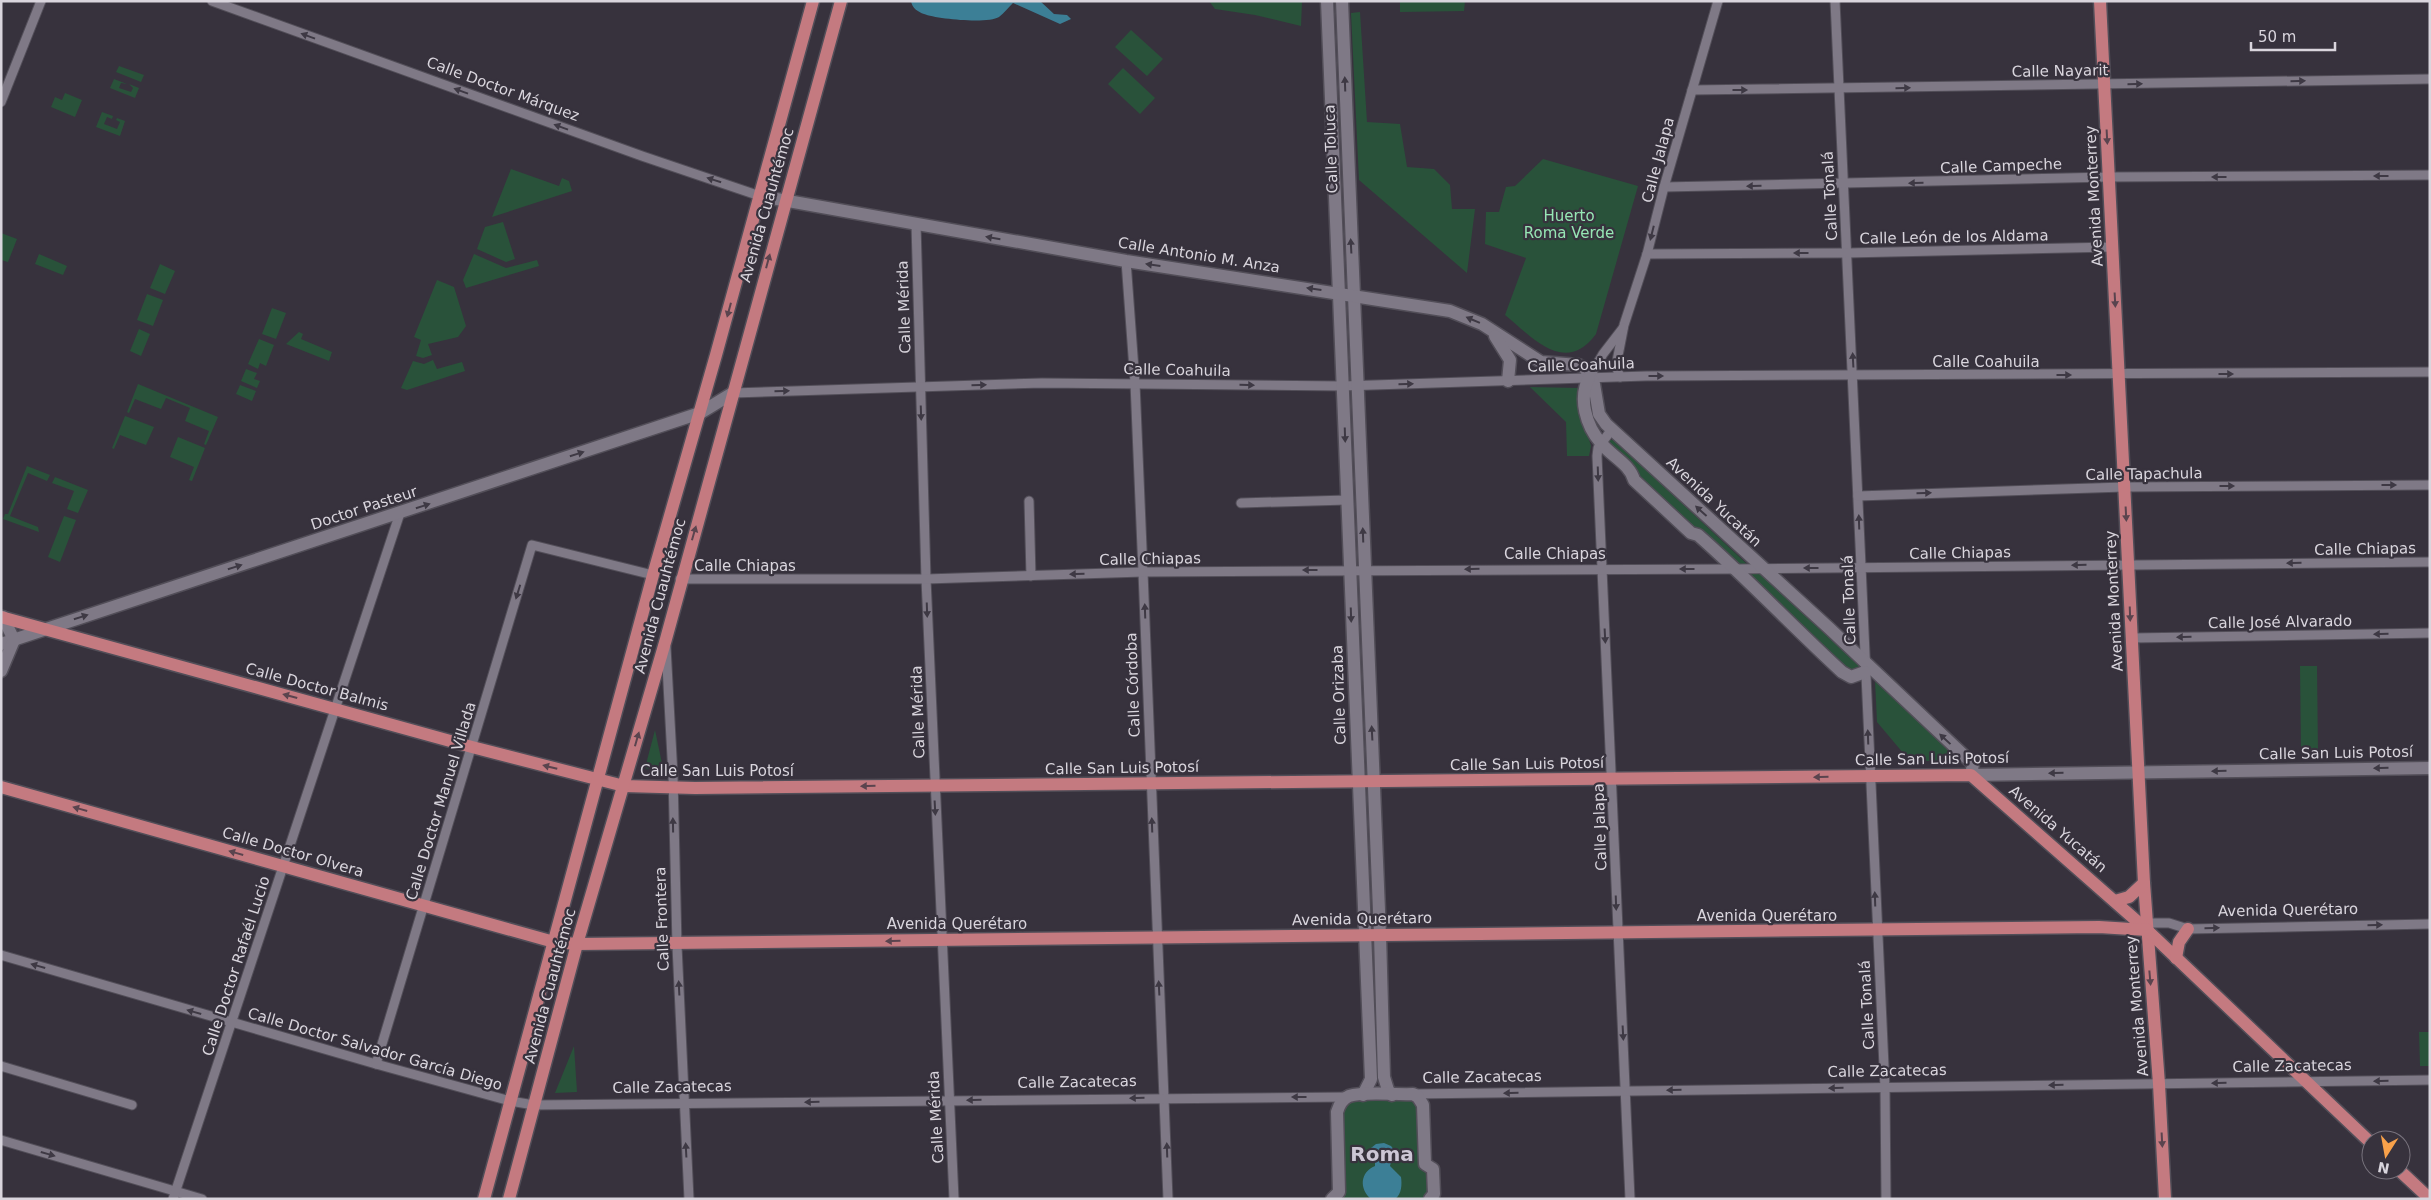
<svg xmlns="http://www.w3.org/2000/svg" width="2431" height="1200" viewBox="0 0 2431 1200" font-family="'DejaVu Sans',sans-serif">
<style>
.green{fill:#29523a}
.water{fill:#3c7f96}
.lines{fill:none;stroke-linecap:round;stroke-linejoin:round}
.street-casing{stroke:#524e58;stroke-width:11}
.secondary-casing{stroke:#524e58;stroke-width:15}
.primary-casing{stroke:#524e58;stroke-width:15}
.street{stroke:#7f7986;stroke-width:9}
.secondary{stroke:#7f7986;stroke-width:12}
.primary{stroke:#c47a80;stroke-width:12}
.oneway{fill:#3e3944}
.oneway2{fill:#5a444e}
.labels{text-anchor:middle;stroke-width:4.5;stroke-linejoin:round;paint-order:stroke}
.street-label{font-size:15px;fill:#d9d5dd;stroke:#37323d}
.park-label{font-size:15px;fill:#96e6b4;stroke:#37323d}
.district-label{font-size:20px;font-weight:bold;fill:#ccc6d5;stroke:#37323d}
</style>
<rect width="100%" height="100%" fill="#37323d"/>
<g class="green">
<polygon points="1209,1 1302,1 1301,26 1255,15 1215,9"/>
<polygon points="1400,1 1465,1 1464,11 1400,12"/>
<polygon points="1360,12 1367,122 1400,124 1407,167 1434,169 1450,185 1452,209 1475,209 1467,273 1359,180 1351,13"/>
<polygon points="1131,30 1163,59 1147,76 1115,47"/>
<polygon points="119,66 144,75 141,82 116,72"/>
<polygon points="1123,68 1155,98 1140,114 1108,84"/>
<polygon points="114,79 127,84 121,83 119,88 131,92 133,88 129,84 139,88 135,98 110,88"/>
<polygon points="65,93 82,100 75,117 51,107 55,97 62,100"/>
<polygon points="102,112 113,116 112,119 107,117 104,124 117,129 120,122 116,120 117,118 125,121 120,136 96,127"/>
<path d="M1543,159L1638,186L1596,334C1565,376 1533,338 1505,315L1526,258L1485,244L1486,212H1499L1506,187L1515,186Z"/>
<polygon points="511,169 559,186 562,178 569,181 572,191 492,217"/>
<polygon points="503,222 515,259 506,262 477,249 485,227"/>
<polygon points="1,233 17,239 8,262 1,260"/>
<polygon points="39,254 67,266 63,275 35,264"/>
<polygon points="474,254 506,268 537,260 539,266 466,288 463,280"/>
<polygon points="160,264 175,271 165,294 150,288"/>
<polygon points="437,280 454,287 466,326 458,337 428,344 432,355 423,358 416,356 421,340 414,337"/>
<polygon points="147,294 163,300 153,326 137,320"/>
<polygon points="272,308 286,313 276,339 262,334"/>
<polygon points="139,329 150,334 141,356 130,351"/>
<polygon points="299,332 303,334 301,339 332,352 329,361 286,344"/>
<polygon points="259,339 274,345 266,366 260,363 258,369 248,364"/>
<polygon points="433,360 437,369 462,362 465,371 407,390 401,388 413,361 424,364"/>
<polygon points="246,369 257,373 254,379 260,381 257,388 241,381"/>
<polygon points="138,384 218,417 206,445 204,444 209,431 185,421 190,408 166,398 161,409 135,399 129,413 127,412"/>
<polygon points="240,385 256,391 252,401 236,394"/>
<polygon points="1530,387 1579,388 1580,409 1591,446 1589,456 1567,456 1566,422"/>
<polygon points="125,416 154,427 146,445 120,435 114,449 112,448"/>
<polygon points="178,437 205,448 192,481 189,480 194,467 170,457"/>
<polygon points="1609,439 1615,441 1748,565 1736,566 1639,481 1607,441"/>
<polygon points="27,466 50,475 47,481 28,473 10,516 38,527 39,532 3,519 5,514 8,514"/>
<polygon points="55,477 88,490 78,513 67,509 74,491 52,483"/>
<polygon points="64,516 76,520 60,562 48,557"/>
<polygon points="1744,572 1758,572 1861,667 1850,676"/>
<polygon points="2300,666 2317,666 2318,753 2301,753"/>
<polygon points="1875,680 1963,763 1909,760 1877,722"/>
<polygon points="655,730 664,773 645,768"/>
<polygon points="2419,1032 2430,1032 2430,1066 2420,1066"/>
<polygon points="574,1046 577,1092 555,1093"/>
<polygon points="1418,1097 1425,1164 1433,1169 1430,1199 1332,1199 1342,1101"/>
</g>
<g class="water">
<path d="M911,1H1040L1054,14L1067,15L1071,19L1060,24L1013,3C1009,7 1004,13 999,17C988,24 936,19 924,14C918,12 912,8 911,1Z"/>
<path d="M1384,1143L1391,1146L1394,1150L1390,1166L1401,1177C1402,1184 1402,1194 1395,1199H1371C1359,1189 1360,1172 1375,1166V1160L1371,1157V1148L1376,1144Z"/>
</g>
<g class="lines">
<g class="street-casing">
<g id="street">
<polyline points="212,1 642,156 760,196"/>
<polyline points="1835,1 1885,1088 1886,1199"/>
<polyline points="1692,90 2430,79"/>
<polyline points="1,102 41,1"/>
<polyline points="1664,187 2109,177 2430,175"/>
<polyline points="916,224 926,579 954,1199"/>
<polyline points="1647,254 1847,253 2113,247"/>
<polyline points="1126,261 1135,383 1143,572 1168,1199"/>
<polyline points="1620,377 1616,366 1624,325 1647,254 1664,187 1718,1"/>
<polyline points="1589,378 1603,354 1623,328"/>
<polyline points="733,393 1042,383 1343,386 1646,376 2430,372"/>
<polyline points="1612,429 1598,448 1597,456 1630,1199"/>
<polyline points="1858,496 2124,487 2430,485"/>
<polyline points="1029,501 1031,576"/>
<polyline points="1241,503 1347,500"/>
<polyline points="680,579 926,579 1143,572 1736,569 2430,562"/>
<polyline points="2132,638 2430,633"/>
<polyline points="666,647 673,776 677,946 689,1199"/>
<polyline points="2147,923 2169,923 2188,929 2430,924"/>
<polyline points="1,955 376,1064 510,1101 534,1105 1348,1097"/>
<polyline points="376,1064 532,545 653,575"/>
<polyline points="1,1066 132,1105"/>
<polyline points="1413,1094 2430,1080"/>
<polyline points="1,1140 202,1199"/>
<polyline points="173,1199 400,513"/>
</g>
</g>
<g class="secondary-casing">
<g id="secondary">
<polyline points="1327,1 1371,1079 1363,1095"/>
<polyline points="1342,1 1380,935 1384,1077 1388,1090 1392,1095"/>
<polyline points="760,196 1126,261 1450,311 1482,324 1541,362 1578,365 1585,368 1594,384 1599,414 1606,424 1829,628 1973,764 1971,775 2430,768"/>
<polyline points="1495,336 1510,360 1508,381"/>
<path d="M1589,378C1578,398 1586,426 1601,443C1611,456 1630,464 1634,480L1691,533L1698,535C1748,579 1793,627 1842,672L1851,677L1865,672"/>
<polyline points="1,644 700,413 733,393"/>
<polyline points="1,671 14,640 3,617"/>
<path d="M1332,1199L1339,1192L1337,1112C1339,1105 1342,1099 1349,1096C1365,1091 1395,1095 1413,1094L1418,1097L1423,1105L1425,1164L1433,1169L1434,1194L1430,1199"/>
</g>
</g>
<g class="primary-casing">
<g id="primary">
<polyline points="2100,1 2144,883 2159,1084 2165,1199"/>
<polyline points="1,617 472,747 624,786 695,788 1971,775 2147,930 2371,1143"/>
<polyline points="1,787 554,942 577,944 2099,927 2147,930"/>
<polyline points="2115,901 2129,897 2144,883"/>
<polyline points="2176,958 2179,942 2188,929"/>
<polyline points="2399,1170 2430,1199"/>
<polyline points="484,1199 653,575 716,355 813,1"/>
<polyline points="509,1199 577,944 666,639 841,1"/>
</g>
</g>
<use href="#street" class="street"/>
<use href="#secondary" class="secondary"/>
<use href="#primary" class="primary"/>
</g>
<defs><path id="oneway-solid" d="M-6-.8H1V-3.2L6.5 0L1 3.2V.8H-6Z" transform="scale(1.25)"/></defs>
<g class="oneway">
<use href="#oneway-solid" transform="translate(308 36) rotate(-160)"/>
<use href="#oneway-solid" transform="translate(2298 81) rotate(-1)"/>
<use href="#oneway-solid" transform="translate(1345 84) rotate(-92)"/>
<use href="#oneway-solid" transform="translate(2135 84) rotate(-1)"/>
<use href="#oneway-solid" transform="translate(1903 88) rotate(-1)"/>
<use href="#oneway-solid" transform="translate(1740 90)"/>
<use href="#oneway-solid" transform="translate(461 91) rotate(-160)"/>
<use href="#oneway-solid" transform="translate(561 127) rotate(-160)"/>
<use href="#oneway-solid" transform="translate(2381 176) rotate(180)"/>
<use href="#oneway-solid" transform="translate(2219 177) rotate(180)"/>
<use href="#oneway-solid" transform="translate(714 180) rotate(-162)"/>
<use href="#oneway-solid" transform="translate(1916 183) rotate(178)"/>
<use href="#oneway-solid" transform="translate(1754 186) rotate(179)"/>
<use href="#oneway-solid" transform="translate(1652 233) rotate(104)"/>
<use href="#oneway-solid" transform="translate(993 238) rotate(-170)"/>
<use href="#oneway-solid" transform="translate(1351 246) rotate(-93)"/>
<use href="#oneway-solid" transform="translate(1801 253) rotate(180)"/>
<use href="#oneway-solid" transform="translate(1153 265) rotate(-172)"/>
<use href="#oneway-solid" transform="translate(1314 289) rotate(-172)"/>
<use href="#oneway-solid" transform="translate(1473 320) rotate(-157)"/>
<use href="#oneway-solid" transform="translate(1853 360) rotate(-93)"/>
<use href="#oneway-solid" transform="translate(2226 374)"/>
<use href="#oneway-solid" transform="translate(2064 375)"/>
<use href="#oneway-solid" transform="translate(1656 376)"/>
<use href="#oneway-solid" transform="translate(1406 384) rotate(-2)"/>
<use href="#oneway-solid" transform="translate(979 385) rotate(-2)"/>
<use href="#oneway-solid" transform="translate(1247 385) rotate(1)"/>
<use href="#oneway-solid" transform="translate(782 391) rotate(-2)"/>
<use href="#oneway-solid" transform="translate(921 413) rotate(88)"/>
<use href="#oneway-solid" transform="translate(1345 435) rotate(88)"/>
<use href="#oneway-solid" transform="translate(577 454) rotate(-18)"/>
<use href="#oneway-solid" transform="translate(1598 474) rotate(88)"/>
<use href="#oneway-solid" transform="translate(2389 485)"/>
<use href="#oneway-solid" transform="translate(2227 486)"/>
<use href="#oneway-solid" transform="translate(1924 493) rotate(-2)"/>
<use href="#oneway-solid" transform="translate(423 506) rotate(-18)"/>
<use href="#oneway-solid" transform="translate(1701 511) rotate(-138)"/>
<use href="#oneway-solid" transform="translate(1859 522) rotate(-92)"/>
<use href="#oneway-solid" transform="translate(1363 535) rotate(-92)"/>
<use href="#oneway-solid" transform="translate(2294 563) rotate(179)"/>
<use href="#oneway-solid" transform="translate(2079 565) rotate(179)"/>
<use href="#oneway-solid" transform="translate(235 567) rotate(-18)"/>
<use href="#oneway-solid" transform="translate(1811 568) rotate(-180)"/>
<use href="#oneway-solid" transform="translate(1472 569) rotate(179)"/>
<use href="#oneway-solid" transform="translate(1687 569) rotate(-180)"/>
<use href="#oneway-solid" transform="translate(1310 570) rotate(180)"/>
<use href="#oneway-solid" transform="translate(1077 574) rotate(178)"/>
<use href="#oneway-solid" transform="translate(518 592) rotate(107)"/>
<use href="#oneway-solid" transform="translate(927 610) rotate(88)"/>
<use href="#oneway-solid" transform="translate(1145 611) rotate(-92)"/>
<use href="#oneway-solid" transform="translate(1351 615) rotate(88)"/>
<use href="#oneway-solid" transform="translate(81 617) rotate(-18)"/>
<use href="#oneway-solid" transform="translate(2381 634) rotate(179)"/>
<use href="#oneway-solid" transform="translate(1605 636) rotate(87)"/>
<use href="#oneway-solid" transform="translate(2184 637) rotate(179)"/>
<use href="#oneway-solid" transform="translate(1372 733) rotate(-93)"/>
<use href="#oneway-solid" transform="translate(1868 737) rotate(-92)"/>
<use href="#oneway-solid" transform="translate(1945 739) rotate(-137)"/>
<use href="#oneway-solid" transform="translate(2381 768) rotate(179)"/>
<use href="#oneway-solid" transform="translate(2219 771) rotate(179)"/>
<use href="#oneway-solid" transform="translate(2056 773) rotate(179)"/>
<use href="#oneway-solid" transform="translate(935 808) rotate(87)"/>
<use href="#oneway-solid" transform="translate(673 825) rotate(-91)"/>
<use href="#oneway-solid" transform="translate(1152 825) rotate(-92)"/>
<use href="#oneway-solid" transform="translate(1875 899) rotate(-92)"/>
<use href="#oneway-solid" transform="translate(1616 903) rotate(88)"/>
<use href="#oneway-solid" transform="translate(2375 925) rotate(-1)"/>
<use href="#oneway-solid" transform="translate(2212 928) rotate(-1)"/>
<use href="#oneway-solid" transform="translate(38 966) rotate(-164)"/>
<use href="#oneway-solid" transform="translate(679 988) rotate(-93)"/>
<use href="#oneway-solid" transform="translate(1159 988) rotate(-93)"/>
<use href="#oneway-solid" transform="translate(194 1012) rotate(-164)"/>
<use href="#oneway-solid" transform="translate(1623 1033) rotate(87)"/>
<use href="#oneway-solid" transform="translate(2381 1081) rotate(179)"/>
<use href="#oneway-solid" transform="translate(2219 1083) rotate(179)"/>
<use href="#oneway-solid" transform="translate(2056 1085) rotate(179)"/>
<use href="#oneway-solid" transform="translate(1836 1088) rotate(179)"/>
<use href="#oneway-solid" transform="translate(1674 1090) rotate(179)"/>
<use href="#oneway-solid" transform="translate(1511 1093) rotate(179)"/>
<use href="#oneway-solid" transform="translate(1299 1097) rotate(180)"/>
<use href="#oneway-solid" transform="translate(1137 1098) rotate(179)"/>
<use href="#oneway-solid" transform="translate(974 1100) rotate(179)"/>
<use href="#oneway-solid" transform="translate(812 1102) rotate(179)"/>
<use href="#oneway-solid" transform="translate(686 1150) rotate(-93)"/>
<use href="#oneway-solid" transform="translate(1167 1150) rotate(-92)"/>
<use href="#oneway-solid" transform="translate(48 1154) rotate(16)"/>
</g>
<g class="oneway2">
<use href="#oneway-solid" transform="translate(2107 137) rotate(87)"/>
<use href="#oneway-solid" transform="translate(768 261) rotate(-75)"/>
<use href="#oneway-solid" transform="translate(2115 300) rotate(87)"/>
<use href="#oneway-solid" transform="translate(729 310) rotate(105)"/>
<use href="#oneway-solid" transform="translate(2126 514) rotate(87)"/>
<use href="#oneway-solid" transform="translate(694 533) rotate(-74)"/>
<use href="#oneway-solid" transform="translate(2130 614) rotate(88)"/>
<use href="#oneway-solid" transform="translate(290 696) rotate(-165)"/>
<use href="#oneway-solid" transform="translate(637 739) rotate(-74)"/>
<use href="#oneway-solid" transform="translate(550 767) rotate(-166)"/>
<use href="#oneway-solid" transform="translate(1821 777) rotate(179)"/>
<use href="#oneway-solid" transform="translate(868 786) rotate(179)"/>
<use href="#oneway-solid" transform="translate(80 809) rotate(-164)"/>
<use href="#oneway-solid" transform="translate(236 853) rotate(-164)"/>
<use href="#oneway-solid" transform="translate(893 941) rotate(179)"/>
<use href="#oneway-solid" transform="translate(2150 978) rotate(85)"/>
<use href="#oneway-solid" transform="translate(2162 1140) rotate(87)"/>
</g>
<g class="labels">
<g class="street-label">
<text transform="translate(2060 71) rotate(-1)" y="5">Calle Nayarit</text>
<text transform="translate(503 89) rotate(20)" y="5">Calle Doctor Márquez</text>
<text transform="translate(1331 149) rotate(-92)" y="5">Calle Toluca</text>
<text transform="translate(1658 160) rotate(-75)" y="5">Calle Jalapa</text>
<text transform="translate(2001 166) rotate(-2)" y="5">Calle Campeche</text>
<text transform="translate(1830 196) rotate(-93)" y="5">Calle Tonalá</text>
<text transform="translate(2094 196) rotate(-93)" y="5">Avenida Monterrey</text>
<text transform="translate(767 205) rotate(-74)" y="5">Avenida Cuauhtémoc</text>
<text transform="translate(1954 237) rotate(-1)" y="5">Calle León de los Aldama</text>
<text transform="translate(1199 255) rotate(9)" y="5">Calle Antonio M. Anza</text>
<text transform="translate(904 307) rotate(-92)" y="5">Calle Mérida</text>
<text x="1986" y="367">Calle Coahuila</text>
<text transform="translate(1581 365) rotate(-2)" y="5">Calle Coahuila</text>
<text transform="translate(1177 370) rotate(1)" y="5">Calle Coahuila</text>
<text transform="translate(2144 474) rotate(-1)" y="5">Calle Tapachula</text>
<text transform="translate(1714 502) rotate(43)" y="5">Avenida Yucatán</text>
<text transform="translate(364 508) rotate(-18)" y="5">Doctor Pasteur</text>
<text transform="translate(2365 549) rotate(-1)" y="5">Calle Chiapas</text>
<text transform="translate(1960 553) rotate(-1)" y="5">Calle Chiapas</text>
<text x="1555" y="559">Calle Chiapas</text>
<text transform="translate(1150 559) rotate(-1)" y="5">Calle Chiapas</text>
<text x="745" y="571">Calle Chiapas</text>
<text transform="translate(660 596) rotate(-75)" y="5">Avenida Cuauhtémoc</text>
<text transform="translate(1849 600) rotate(-92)" y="5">Calle Tonalá</text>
<text transform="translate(2114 601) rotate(-93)" y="5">Avenida Monterrey</text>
<text transform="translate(2280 622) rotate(-1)" y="5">Calle José Alvarado</text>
<text transform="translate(1133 685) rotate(-92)" y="5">Calle Córdoba</text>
<text transform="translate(317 687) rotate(15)" y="5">Calle Doctor Balmis</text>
<text transform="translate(1339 695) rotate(-92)" y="5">Calle Orizaba</text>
<text transform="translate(918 712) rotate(-92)" y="5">Calle Mérida</text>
<text transform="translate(2336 753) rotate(-1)" y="5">Calle San Luis Potosí</text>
<text transform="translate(1932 759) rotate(-1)" y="5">Calle San Luis Potosí</text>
<text transform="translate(1527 764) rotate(-1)" y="5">Calle San Luis Potosí</text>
<text transform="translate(1122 768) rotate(-1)" y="5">Calle San Luis Potosí</text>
<text x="717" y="776">Calle San Luis Potosí</text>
<text transform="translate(441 801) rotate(-73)" y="5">Calle Doctor Manuel Villada</text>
<text transform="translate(1600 827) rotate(-92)" y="5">Calle Jalapa</text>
<text transform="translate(2058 829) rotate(41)" y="5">Avenida Yucatán</text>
<text transform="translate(293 852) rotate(16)" y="5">Calle Doctor Olvera</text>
<text transform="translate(2288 910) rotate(-1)" y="5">Avenida Querétaro</text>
<text x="1767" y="921">Avenida Querétaro</text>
<text transform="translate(662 919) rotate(-92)" y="5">Calle Frontera</text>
<text transform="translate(1362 919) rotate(-1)" y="5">Avenida Querétaro</text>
<text x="957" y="929">Avenida Querétaro</text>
<text transform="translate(236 966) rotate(-72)" y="5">Calle Doctor Rafaél Lucio</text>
<text transform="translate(550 986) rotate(-75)" y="5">Avenida Cuauhtémoc</text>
<text transform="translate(1867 1005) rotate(-93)" y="5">Calle Tonalá</text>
<text transform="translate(2137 1006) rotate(-95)" y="5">Avenida Monterrey</text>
<text transform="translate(375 1049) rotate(16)" y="5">Calle Doctor Salvador García Diego</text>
<text transform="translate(2292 1066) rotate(-1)" y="5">Calle Zacatecas</text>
<text transform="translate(1887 1071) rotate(-1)" y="5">Calle Zacatecas</text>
<text transform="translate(1482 1077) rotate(-1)" y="5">Calle Zacatecas</text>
<text transform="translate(1077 1082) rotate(-1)" y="5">Calle Zacatecas</text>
<text transform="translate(672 1087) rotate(-1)" y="5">Calle Zacatecas</text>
<text transform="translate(936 1117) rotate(-93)" y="5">Calle Mérida</text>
</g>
<g class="park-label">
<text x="1569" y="221">Huerto<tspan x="1569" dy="17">Roma Verde</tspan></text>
</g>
<g class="district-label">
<text x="1382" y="1161">Roma</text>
</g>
</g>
<rect width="2431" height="1200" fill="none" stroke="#d9d5dd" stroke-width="5"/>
<g transform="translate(2386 1155) rotate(191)"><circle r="24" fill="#37323d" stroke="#78737d"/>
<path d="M0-4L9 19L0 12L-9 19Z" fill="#f8a14a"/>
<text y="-8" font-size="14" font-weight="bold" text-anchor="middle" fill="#d9d5dd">N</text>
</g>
<path d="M2251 42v8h84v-8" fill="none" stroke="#d9d5dd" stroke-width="2.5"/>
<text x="2258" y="42" font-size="15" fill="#d9d5dd" stroke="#37323d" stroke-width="4" paint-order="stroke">50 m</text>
</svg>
